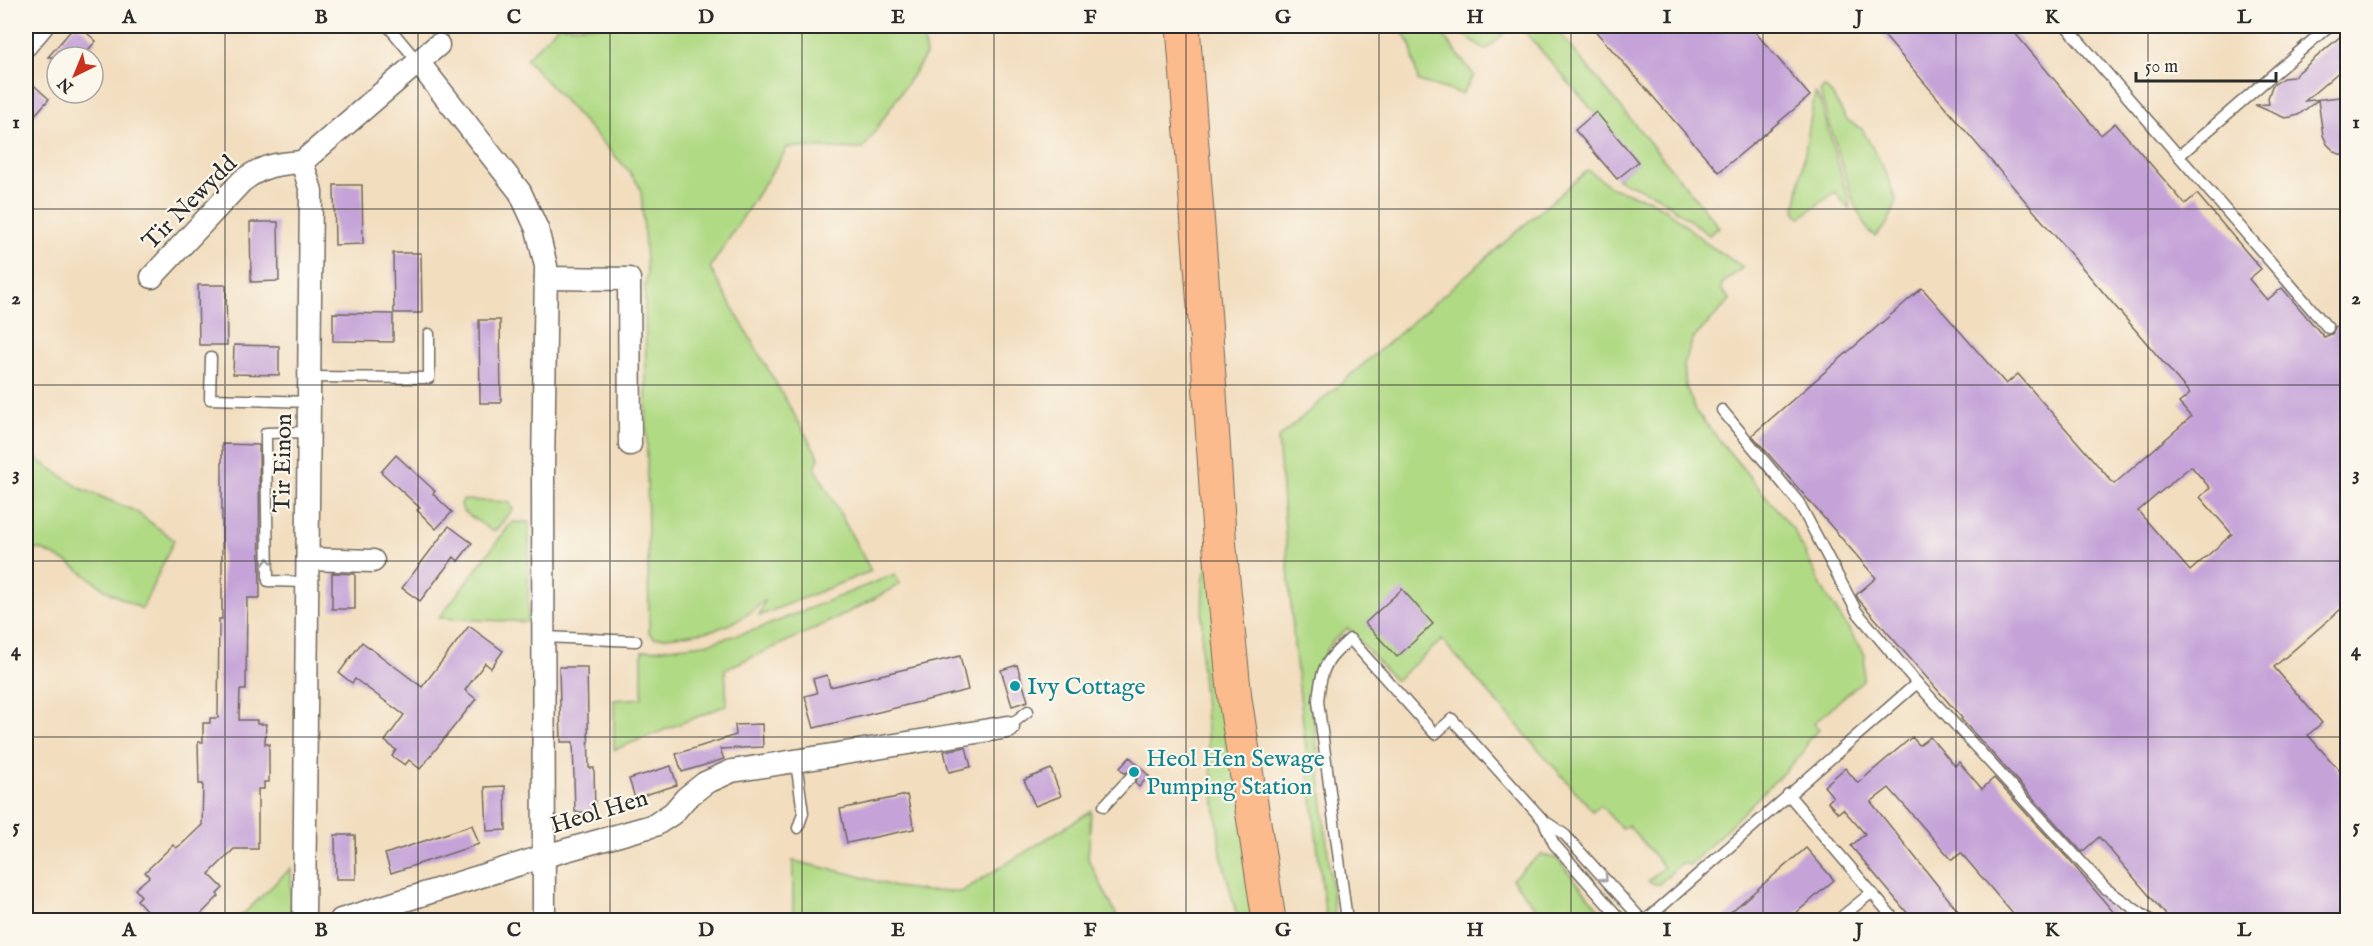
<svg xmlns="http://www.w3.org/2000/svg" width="2373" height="946" viewBox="0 0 2373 946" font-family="'IM FELL English',serif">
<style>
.green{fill:#b1da85;stroke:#6e8258;stroke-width:1.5}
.building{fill:#c5a3d8;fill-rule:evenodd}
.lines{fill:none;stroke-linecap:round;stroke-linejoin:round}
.service-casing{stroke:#71695e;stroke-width:13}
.minor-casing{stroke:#71695e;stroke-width:25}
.primary-casing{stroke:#71695e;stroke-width:35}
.service{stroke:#fff;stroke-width:10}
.minor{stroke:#fff;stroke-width:22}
.primary{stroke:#fbbb8d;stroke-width:33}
.oneway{stroke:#a0a0a0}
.grid{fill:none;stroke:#2b2b2b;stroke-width:1.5;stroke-opacity:0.55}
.culture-dot{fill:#0f9aa8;stroke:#fbf7ec;stroke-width:2}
.labels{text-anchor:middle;stroke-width:4.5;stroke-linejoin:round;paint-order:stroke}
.street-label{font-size:24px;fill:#2b2b2b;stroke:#fbf7ec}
.culture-label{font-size:24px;fill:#0d838f;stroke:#fbf7ec;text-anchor:start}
.neatline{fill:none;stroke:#2b2b2b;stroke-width:2}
.grid-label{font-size:20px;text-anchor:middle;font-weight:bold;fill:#2b2b2b}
</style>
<rect width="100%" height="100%" fill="#fbf7ec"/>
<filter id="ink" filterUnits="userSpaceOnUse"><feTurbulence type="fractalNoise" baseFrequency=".0167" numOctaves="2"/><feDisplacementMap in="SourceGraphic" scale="12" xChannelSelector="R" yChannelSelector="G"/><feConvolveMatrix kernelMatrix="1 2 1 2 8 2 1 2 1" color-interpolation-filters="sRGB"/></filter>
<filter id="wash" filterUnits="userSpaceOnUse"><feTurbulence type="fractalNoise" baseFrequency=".008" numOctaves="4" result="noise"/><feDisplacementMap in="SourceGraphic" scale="24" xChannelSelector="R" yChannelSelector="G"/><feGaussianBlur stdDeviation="1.35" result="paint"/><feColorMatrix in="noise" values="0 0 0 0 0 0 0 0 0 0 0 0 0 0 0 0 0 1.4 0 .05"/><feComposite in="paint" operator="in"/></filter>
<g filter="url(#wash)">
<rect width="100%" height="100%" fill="#f2ddbe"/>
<g class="green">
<path d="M558,26H921L926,55L863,149L788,147L710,268L819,458L815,467L871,571L759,616L765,600C731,633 699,634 654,638L649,633L645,288L647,274L641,191L638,184L627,169L526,59Z"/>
<polygon points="1398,26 1436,26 1474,75 1462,94 1418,81 1410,43"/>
<polygon points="1452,26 1512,26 1486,50"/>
<polygon points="1520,26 1554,26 1719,227 1709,235 1656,195 1617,179 1637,162"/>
<polygon points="1824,87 1831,93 1847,120 1862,129 1885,171 1897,202 1887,224 1876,236 1869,232 1854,204 1820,92"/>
<polygon points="1815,93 1820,101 1849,202 1849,209 1835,192 1800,218 1795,210"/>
<polygon points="1588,170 1612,188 1650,200 1667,210 1710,246 1743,267 1722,284 1721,289 1730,300 1693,339 1684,364 1686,387 1697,413 1793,529 1825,593 1865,655 1863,680 1814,723 1819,730 1808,740 1804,752 1690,865 1681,863 1659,884 1655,884 1648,881 1664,867 1628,825 1622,829 1600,805 1593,811 1442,640 1395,681 1348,628 1333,641 1321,660 1312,701 1335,920 1326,920 1294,645 1278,438"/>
<polygon points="26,454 35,458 80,488 135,511 174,540 142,609 109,592 69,563 40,549 26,551"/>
<polygon points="463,500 509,502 513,509 496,530 492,531 463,511 461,504"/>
<polygon points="512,522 529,522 528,622 439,618"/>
<polygon points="1211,544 1258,920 1238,920 1221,854 1207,733 1201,661 1203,582"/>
<path d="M895,574L900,584C844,617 784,643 725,669L727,705L614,750V700L642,698V651L705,644L758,629Z"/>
<polygon points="1091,811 1088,859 1119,920 793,920 793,861 852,874 895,887 926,891 961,892"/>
<polygon points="1541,854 1557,859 1608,920 1546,920 1512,879"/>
<polygon points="291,868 291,914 288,920 237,920"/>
</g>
<g id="blocks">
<g class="building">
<polygon points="75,26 79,26 96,41 82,57 48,57"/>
<polygon points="1591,26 1750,26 1810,96 1719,172"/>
<path d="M1876,26H2009L2101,135L2115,123L2185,204L2197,194L2261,269L2249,279L2267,300L2282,288L2324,337L2332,334L2335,327L2348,317V603L2274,667L2322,723L2308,735L2348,780V921H2171L2099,837L2082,852L1961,719L1962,718L1859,600L1856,595L1876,578L1752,435L1922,288L2006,384L2018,374L2114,484L2191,417L2179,403L2190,394ZM2191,466L2210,488L2200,497L2232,534L2190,571L2138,511Z"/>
<polygon points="2348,30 2348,64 2305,101 2348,96 2348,158 2335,152 2327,144 2323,135 2318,100 2298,115 2291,117 2285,118 2255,105 2269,104 2268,98 2272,86 2283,78 2293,77"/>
<polygon points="26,78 49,99 26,125"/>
<polygon points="1596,112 1638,162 1617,179 1575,130"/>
<polygon points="334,185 362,185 363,244 335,245"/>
<polygon points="250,222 278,222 279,281 251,282"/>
<polygon points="393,253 421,253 422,313 394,313"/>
<polygon points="198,285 226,285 227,345 199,345"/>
<polygon points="333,313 393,314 393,342 333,341"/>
<polygon points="479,320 500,320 501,403 480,403"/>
<polygon points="234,345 279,346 279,375 233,374"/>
<polygon points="222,444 259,445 260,598 247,598 246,690 240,690 239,720 257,720 257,724 266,724 265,744 269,744 269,782 264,782 264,789 258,789 258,849 234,849 209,874 223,888 217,894 219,896 194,921 156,921 137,900 141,896 135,889 149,877 145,872 173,845 176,848 182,844 202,825 203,784 199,784 198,742 203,742 203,723 210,723 210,718 218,718 219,619 222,619"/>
<polygon points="396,455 435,491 433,494 452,512 436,529 417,510 420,508 381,472"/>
<polygon points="449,526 472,543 458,561 454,557 420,601 402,588"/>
<polygon points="332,573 355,574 355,609 332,609"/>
<polygon points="1402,589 1433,624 1397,657 1365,623"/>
<polygon points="469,626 503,651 491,668 485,663 465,690 476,699 420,769 409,760 405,765 392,756 396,750 385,741 404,715 355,679 352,683 339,673 362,642 422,687"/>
<polygon points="960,656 968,690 814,728 805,696 817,693 813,679 827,675 830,687"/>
<polygon points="1017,665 1028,701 1012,706 1001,670"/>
<polygon points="559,667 587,667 589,768 594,768 595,812 575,812 573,742 561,742"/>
<polygon points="762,724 763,747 720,749 724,759 682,772 676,754 736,735 735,725"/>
<polygon points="1912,737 1919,745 1930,737 1955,766 1959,762 1982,789 1994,778 2070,861 2121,921 2019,921 1961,853 1952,860 1889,788 1871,802 1958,911 1947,921 1914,921 1851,846 1865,834 1843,809 1838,813 1828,802 1833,797 1824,786 1845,768 1858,783"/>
<polygon points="966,747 971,767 949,772 944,751"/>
<polygon points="1130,757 1149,776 1139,787 1135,783 1137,779 1135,773 1131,771 1124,773 1120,768"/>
<polygon points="671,766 677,785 635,798 629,779"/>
<polygon points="1051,769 1061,796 1035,806 1024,780"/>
<polygon points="505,786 506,830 487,831 485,787"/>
<polygon points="907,795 914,829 847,843 840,809"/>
<polygon points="472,825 479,844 391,873 385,854"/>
<polygon points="335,835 355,835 356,879 336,879"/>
<polygon points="1806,848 1834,880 1787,921 1720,921"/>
</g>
</g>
</g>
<g filter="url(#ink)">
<use href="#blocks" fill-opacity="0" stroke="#71695e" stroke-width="1.5"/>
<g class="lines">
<g class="service-casing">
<g id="service">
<polyline points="388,26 418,62"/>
<polyline points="2066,26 2328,328"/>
<polyline points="2180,155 2329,26"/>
<polyline points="211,358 210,399 309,402"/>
<polyline points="309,377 429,378 429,334"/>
<polyline points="1722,410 1799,503 1857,612 1917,683 2105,888 2150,920"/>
<polyline points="307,582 268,581 266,441 266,433 309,432"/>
<polyline points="544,637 636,641"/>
<polyline points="1008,727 1028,711"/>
<polyline points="796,762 803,813 798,828"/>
<polyline points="1788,794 1895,920"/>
<polyline points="1104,806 1130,778"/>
<polyline points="1544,822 1554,844 1621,920"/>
<polyline points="1839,919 1871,893"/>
<path d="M1347,920L1318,701C1321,668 1325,661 1350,639L1435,734L1452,719L1543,820L1565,835L1642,920"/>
<polyline points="1646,920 1917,683"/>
</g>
</g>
<g class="minor-casing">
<g id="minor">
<polyline points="26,45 42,26"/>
<polyline points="418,62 520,192 537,229 546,266 543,472 544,920"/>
<path d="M152,277L242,181C264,165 276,164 302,162"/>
<polyline points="546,278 629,279 630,444"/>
<polyline points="308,559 373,561"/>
<polyline points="304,920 311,191 302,162 438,45"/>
<polyline points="341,920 545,856 655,825 673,813 686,798 705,783 732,771 1008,727"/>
</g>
</g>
<g class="primary-casing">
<polyline id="primary" points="1183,26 1207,347 1220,549 1235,699 1269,920"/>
</g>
<use href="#service" class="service"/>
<use href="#minor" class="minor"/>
<use href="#primary" class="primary"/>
</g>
<defs><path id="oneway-chevron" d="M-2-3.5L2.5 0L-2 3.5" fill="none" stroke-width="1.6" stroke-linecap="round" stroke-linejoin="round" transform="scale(1.5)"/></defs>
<g class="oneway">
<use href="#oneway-chevron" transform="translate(268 562) rotate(-91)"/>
<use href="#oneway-chevron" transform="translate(1604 878) rotate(48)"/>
</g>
</g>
<path class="grid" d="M225,26V920M418,26V920M610,26V920M802,26V920M994,26V920M1186,26V920M1379,26V920M1571,26V920M1763,26V920M1956,26V920M2148,26V920M26,209H2348M26,385H2348M26,561H2348M26,737H2348"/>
<g class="culture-dot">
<circle cx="1015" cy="686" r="6"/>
<circle cx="1134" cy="772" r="6"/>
</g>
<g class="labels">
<g class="street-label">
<text transform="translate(189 202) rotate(-45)" y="8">Tir Newydd</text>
<text transform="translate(282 463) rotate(-89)" y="8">Tir Einon</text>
<text transform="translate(599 811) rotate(-17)" y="8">Heol Hen</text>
</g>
<g class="culture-label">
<text x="1027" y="694">Ivy Cottage</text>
<text x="1146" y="766">Heol Hen Sewage<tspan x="1146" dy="28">Pumping Station</tspan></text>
</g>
</g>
<rect width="2373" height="946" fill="none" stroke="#fbf7ec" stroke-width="66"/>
<g transform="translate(75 75) rotate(223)"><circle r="28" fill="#fbf7ec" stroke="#a8a59f" stroke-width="1.5"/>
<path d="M0-4.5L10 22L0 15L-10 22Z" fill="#c8321e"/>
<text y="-9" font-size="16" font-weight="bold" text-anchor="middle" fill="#2b2b2b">N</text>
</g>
<path d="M2136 72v9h140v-9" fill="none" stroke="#2b2b2b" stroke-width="3"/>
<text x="2145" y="72" font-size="18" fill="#2b2b2b" stroke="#fbf7ec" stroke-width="4.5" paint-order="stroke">50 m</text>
<rect x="33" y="33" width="2307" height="880" class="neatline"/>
<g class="grid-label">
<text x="129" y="23">A</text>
<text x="321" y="23">B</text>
<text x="514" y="23">C</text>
<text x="706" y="23">D</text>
<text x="898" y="23">E</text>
<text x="1090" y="23">F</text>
<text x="1283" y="23">G</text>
<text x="1475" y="23">H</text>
<text x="1667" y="23">I</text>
<text x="1859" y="23">J</text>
<text x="2052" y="23">K</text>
<text x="2244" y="23">L</text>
<text x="16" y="128">1</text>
<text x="2356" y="128">1</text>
<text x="16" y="304">2</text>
<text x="2356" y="304">2</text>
<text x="16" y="480">3</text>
<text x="2356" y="480">3</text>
<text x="16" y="656">4</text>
<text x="2356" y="656">4</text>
<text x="16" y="832">5</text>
<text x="2356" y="832">5</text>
<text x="129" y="936">A</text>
<text x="321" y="936">B</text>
<text x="514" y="936">C</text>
<text x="706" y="936">D</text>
<text x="898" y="936">E</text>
<text x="1090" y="936">F</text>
<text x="1283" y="936">G</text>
<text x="1475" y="936">H</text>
<text x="1667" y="936">I</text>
<text x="1859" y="936">J</text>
<text x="2052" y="936">K</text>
<text x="2244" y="936">L</text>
</g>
</svg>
